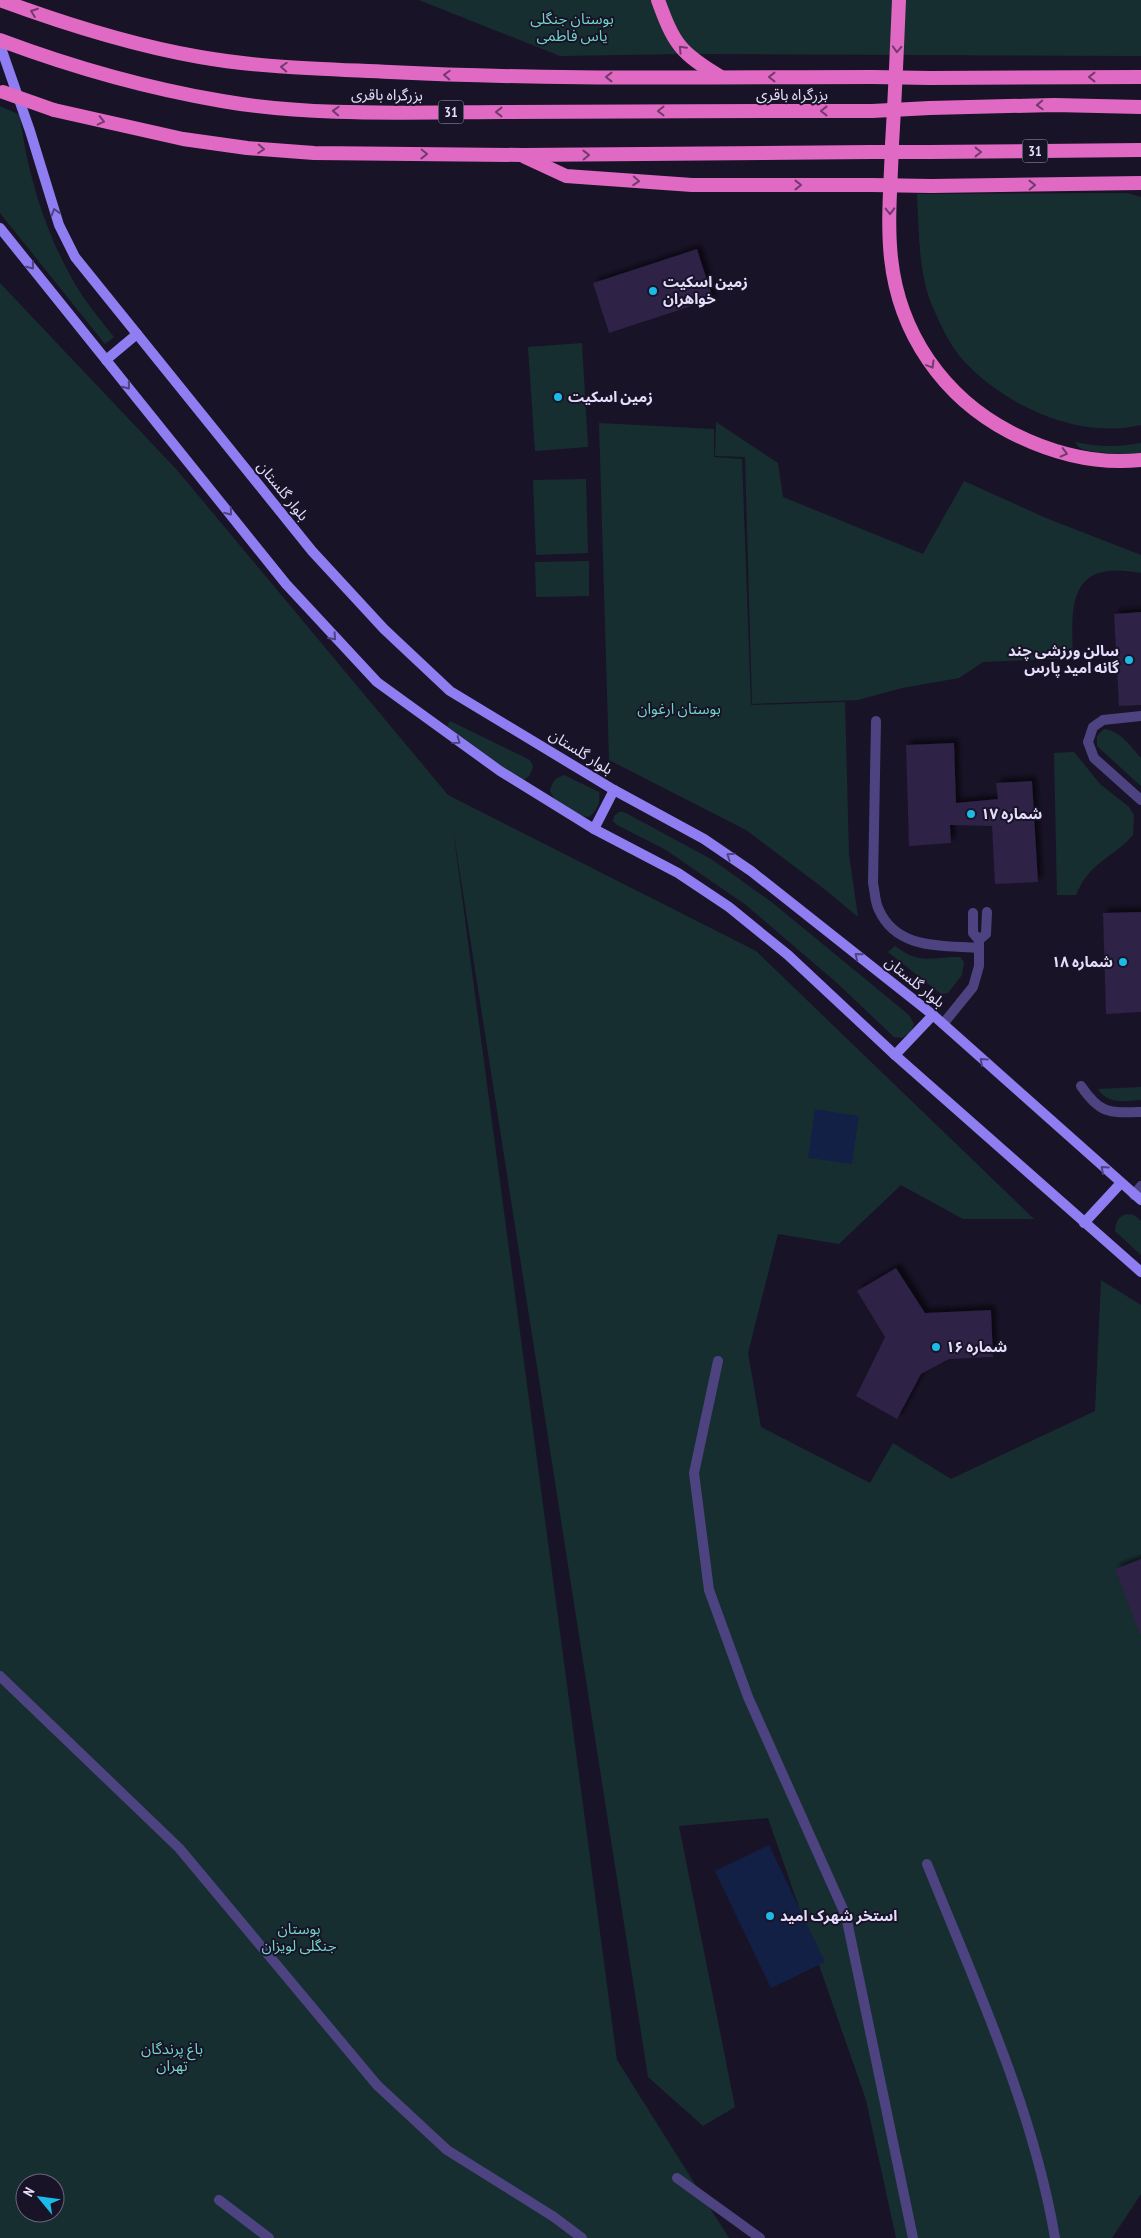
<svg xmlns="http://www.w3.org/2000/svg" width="1141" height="2238" viewBox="0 0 1141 2238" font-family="'PT Sans Narrow','Noto Sans Arabic',sans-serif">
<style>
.green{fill:#172e31;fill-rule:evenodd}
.water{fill:#132046}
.building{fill:#2d2146;filter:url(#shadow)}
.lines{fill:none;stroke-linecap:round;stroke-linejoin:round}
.minor{stroke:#4d4381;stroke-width:10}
.secondary{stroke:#8f7ef1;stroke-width:10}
.trunk{stroke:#e06ac3;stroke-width:14}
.trunk-bridge{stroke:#e06ac3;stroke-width:14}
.oneway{stroke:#733a6d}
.oneway2{stroke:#4e4382}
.poi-dot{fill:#1dbae7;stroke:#191327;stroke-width:2}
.labels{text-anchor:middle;stroke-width:4;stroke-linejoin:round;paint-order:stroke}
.shield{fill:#191327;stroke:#a7a0bb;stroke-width:1}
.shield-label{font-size:14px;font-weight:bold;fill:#e4ddfb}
.park-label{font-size:15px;fill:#70d5c8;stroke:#191327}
.street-label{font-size:15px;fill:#e4ddfb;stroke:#191327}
.poi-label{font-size:15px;font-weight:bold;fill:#e4ddfb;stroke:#191327;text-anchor:start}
</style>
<defs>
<filter id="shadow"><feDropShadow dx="4.5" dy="-4.5" stdDeviation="2.5" flood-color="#0009"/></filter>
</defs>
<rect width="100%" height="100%" fill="#191327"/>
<g class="green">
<polygon points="419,0 1141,0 1141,56 682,54 560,56"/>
<path d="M0,106L20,115C26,168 44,228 70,275C82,298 98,317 114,337L105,344L0,213Z"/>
<path d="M1127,193L1141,197V425C1079,440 1005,406 963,360C949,345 939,321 931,303C918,269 919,229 917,194Z"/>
<path d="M0,283L177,470L448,795L756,951L1034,1219H963L901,1185L839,1244L778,1234L748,1353L761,1427L870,1483L893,1443L951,1479L1095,1411L1101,1280L1141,1305V2194L1112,2238H896L866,2100L768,1818L679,1826L735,2107L703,2126L648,2077L453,829L617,2060L729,2238H0ZM25,2183H55V2213H25Z"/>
<polygon points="582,343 588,447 535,451 528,347"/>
<path d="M716,422L778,463L783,497L923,554L964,481L1046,518L1141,555V573C1068,559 1071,604 1073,658L983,662L959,678L902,688L858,700L752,704L745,457L715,456Z"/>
<polygon points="599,423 714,429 714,457 742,459 751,705 845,702 849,854 858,917 827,891 746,830 609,760"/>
<path d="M1075,442C1098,447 1118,447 1141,443V453C1130,455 1090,453 1080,448C1078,447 1077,444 1075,442Z"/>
<polygon points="586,479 588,553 536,555 533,480"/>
<polygon points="589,561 589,596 536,597 535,562"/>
<path d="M450,721L530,760L533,766C531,774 529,778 521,781L447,726Z"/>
<path d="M1104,729C1121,731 1130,746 1141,758V786L1097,746V736Z"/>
<path d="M1074,752L1100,784L1129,807L1134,815L1133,835C1112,859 1090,861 1076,895H1057L1054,753Z"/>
<path d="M564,775L599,792C601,802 597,811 589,817C575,816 555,804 550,791C552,782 555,778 564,775Z"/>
<polygon points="619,812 624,812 711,859 738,878 774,904 909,1015 914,1024 911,1032 902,1038 894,1037 837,983 746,905 666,850 617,825 613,821 614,816"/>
<path d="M895,946C900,949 906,954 912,956C927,962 944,956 960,957L964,962L962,975L948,993L941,994L888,952Z"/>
<path d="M1141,1087V1100C1125,1101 1108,1105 1098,1089Z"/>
<path d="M1126,1214L1134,1215L1141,1221V1255L1115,1231C1116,1222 1117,1218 1126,1214Z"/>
</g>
<g class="water">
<polygon points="815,1109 859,1116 852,1164 808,1158"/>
<polygon points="769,1845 825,1962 771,1988 715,1871"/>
</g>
<g class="building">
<polygon points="697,249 713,299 609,333 593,283"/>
<polygon points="1141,612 1141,705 1119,706 1114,614"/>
<polygon points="954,743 956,803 998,799 996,783 1032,781 1038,882 995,884 992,826 950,825 951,843 909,846 906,745"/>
<polygon points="1141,912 1141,1012 1106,1014 1103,913"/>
<polygon points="896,1268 925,1313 991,1310 993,1357 949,1359 921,1374 897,1419 856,1396 885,1337 857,1291"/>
<polygon points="1141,1559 1141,1634 1140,1634 1115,1569"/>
</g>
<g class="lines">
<g class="minor">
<polyline points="1141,716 1103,720 1093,727 1088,742 1094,758 1141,800"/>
<path d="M876,721L873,883C875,892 875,903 879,910C897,950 942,945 979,948"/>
<polyline points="979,940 986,934 987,912"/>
<polyline points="943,1024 973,987 979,966 979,940 973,933 973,913"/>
<path d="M1081,1086C1100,1114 1109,1113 1141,1112"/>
<polyline points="1134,1195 1141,1186"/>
<polyline points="718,1361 694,1473 709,1590 748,1697 846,1916 913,2238"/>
<polyline points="0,1676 179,1848 377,2085 447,2150 554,2217 582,2238"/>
<path d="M927,1864C976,1986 1033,2108 1055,2238"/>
<polyline points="677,2178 760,2238"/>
<polyline points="219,2200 269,2238"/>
</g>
<g class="secondary">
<polyline points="0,45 30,131 59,225 75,257 312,551 384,629 450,691 614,790 704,839 751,871 933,1015 1141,1200"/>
<polyline points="0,228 286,584 377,682 500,771 594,829 678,873 729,907 788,955 895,1055 1141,1272"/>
<polyline points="106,360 137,334"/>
<polyline points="594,829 614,790"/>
<polyline points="895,1055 933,1015"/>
<polyline points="1084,1223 1120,1184"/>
</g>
<g class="trunk">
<path d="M0,0C65,24 131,45 200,57C263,68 327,69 390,72C551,80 712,77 873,77"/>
<path d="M658,0C674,44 680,53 721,77"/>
<path d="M899,0C897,48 895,96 892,144C891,182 887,220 891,258C899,333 943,397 1010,432C1051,453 1095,465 1141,460"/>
<path d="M0,40C72,67 146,88 222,101C314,117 411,112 505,112C627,111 750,111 872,111"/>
<polyline points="930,78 1141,77"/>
<polyline points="930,108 1054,105 1141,107"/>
<polyline points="54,110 183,139 247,148 314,153 522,155 872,152"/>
<polyline points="929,152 1141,150"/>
<polyline points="525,157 566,176 692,185 872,185"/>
<polyline points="931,186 1141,183"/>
</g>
<g class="trunk-bridge">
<polyline points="873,77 930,78"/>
<polyline points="3,92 54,110"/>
<polyline points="872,111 930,108"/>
<polyline points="872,152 929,152"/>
<polyline points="872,185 931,186"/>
</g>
</g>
<defs><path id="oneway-chevron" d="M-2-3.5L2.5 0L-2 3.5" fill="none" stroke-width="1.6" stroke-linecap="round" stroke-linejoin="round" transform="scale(1.25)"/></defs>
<g class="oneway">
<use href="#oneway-chevron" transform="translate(34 12) rotate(-160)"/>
<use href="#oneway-chevron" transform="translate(682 49) rotate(-134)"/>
<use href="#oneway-chevron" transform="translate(897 49) rotate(93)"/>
<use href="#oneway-chevron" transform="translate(284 67) rotate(-177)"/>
<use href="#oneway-chevron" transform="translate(447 75) rotate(-177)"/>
<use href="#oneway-chevron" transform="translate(609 77) rotate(-180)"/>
<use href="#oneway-chevron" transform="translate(772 77) rotate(180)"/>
<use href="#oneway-chevron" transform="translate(1092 77) rotate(180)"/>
<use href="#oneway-chevron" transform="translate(1040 105) rotate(178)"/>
<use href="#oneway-chevron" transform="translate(336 111) rotate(-178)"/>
<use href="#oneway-chevron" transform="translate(661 111) rotate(180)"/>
<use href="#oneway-chevron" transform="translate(824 111) rotate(180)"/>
<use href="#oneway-chevron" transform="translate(499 112) rotate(180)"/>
<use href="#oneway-chevron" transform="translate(101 121) rotate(13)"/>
<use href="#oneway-chevron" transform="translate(261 149) rotate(4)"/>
<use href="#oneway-chevron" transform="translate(978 152)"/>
<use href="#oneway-chevron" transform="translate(424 154) rotate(1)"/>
<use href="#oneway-chevron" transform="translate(586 155) rotate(-1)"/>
<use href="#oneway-chevron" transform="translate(636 181) rotate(4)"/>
<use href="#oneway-chevron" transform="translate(798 185)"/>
<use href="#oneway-chevron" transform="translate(1032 185) rotate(-1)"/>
<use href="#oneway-chevron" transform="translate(890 211) rotate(89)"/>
<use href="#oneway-chevron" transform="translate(931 365) rotate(59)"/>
<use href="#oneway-chevron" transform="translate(1064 453) rotate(15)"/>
</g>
<g class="oneway2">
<use href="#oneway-chevron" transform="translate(55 212) rotate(-107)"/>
<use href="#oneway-chevron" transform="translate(31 266) rotate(51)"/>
<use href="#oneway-chevron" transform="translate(127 386) rotate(51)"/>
<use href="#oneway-chevron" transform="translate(229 512) rotate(51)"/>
<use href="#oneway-chevron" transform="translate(333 637) rotate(48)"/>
<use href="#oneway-chevron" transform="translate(457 741) rotate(36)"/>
<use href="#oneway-chevron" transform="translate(730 856) rotate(-146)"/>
<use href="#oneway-chevron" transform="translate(858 956) rotate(-141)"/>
<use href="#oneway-chevron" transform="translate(983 1061) rotate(-138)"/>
<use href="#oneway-chevron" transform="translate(1104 1169) rotate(-138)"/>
</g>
<g class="poi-dot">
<circle cx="653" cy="291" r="5"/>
<circle cx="558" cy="397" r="5"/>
<circle cx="1129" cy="660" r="5"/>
<circle cx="971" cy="814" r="5"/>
<circle cx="1123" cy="962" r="5"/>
<circle cx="936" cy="1347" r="5"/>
<circle cx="770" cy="1916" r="5"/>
</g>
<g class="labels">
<g class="shield">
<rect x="438.5" y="100.5" width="25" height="23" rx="4"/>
<rect x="1022.5" y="139.5" width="25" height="23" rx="4"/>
</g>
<g class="shield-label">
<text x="451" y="117">31</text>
<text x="1035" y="156">31</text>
</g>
<g class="park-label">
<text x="572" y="24">بوستان جنگلی<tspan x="572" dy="17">یاس فاطمی</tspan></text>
<text x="679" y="714">بوستان ارغوان</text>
<text x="299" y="1934">بوستان<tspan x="299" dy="17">جنگلی لویزان</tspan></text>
<text x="172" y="2054">باغ پرندگان<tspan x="172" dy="17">تهران</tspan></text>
</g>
<g class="street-label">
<text transform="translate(387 95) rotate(1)" y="5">بزرگراه باقری</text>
<text x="792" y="100">بزرگراه باقری</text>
<text transform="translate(283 491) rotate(51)" y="5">بلوار گلستان</text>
<text transform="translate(581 752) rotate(32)" y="5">بلوار گلستان</text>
<text transform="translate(915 982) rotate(39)" y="5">بلوار گلستان</text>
</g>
<g class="poi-label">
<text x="663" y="287">زمین اسکیت<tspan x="663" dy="17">خواهران</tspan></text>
<text x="568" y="402">زمین اسکیت</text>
<text x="1119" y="656" text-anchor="end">سالن ورزشی چند<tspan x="1119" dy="17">گانه امید پارس</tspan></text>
<text x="981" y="819">شماره ۱۷</text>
<text x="1113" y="967" text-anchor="end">شماره ۱۸</text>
<text x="946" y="1352">شماره ۱۶</text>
<text x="780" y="1921">استخر شهرک امید</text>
</g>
</g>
<g transform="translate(40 2198) rotate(299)"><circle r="24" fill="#191327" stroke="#6a647c"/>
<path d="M0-4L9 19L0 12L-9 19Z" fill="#1dbae7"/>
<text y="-8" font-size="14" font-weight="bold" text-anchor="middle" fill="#e4ddfb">N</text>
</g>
</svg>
